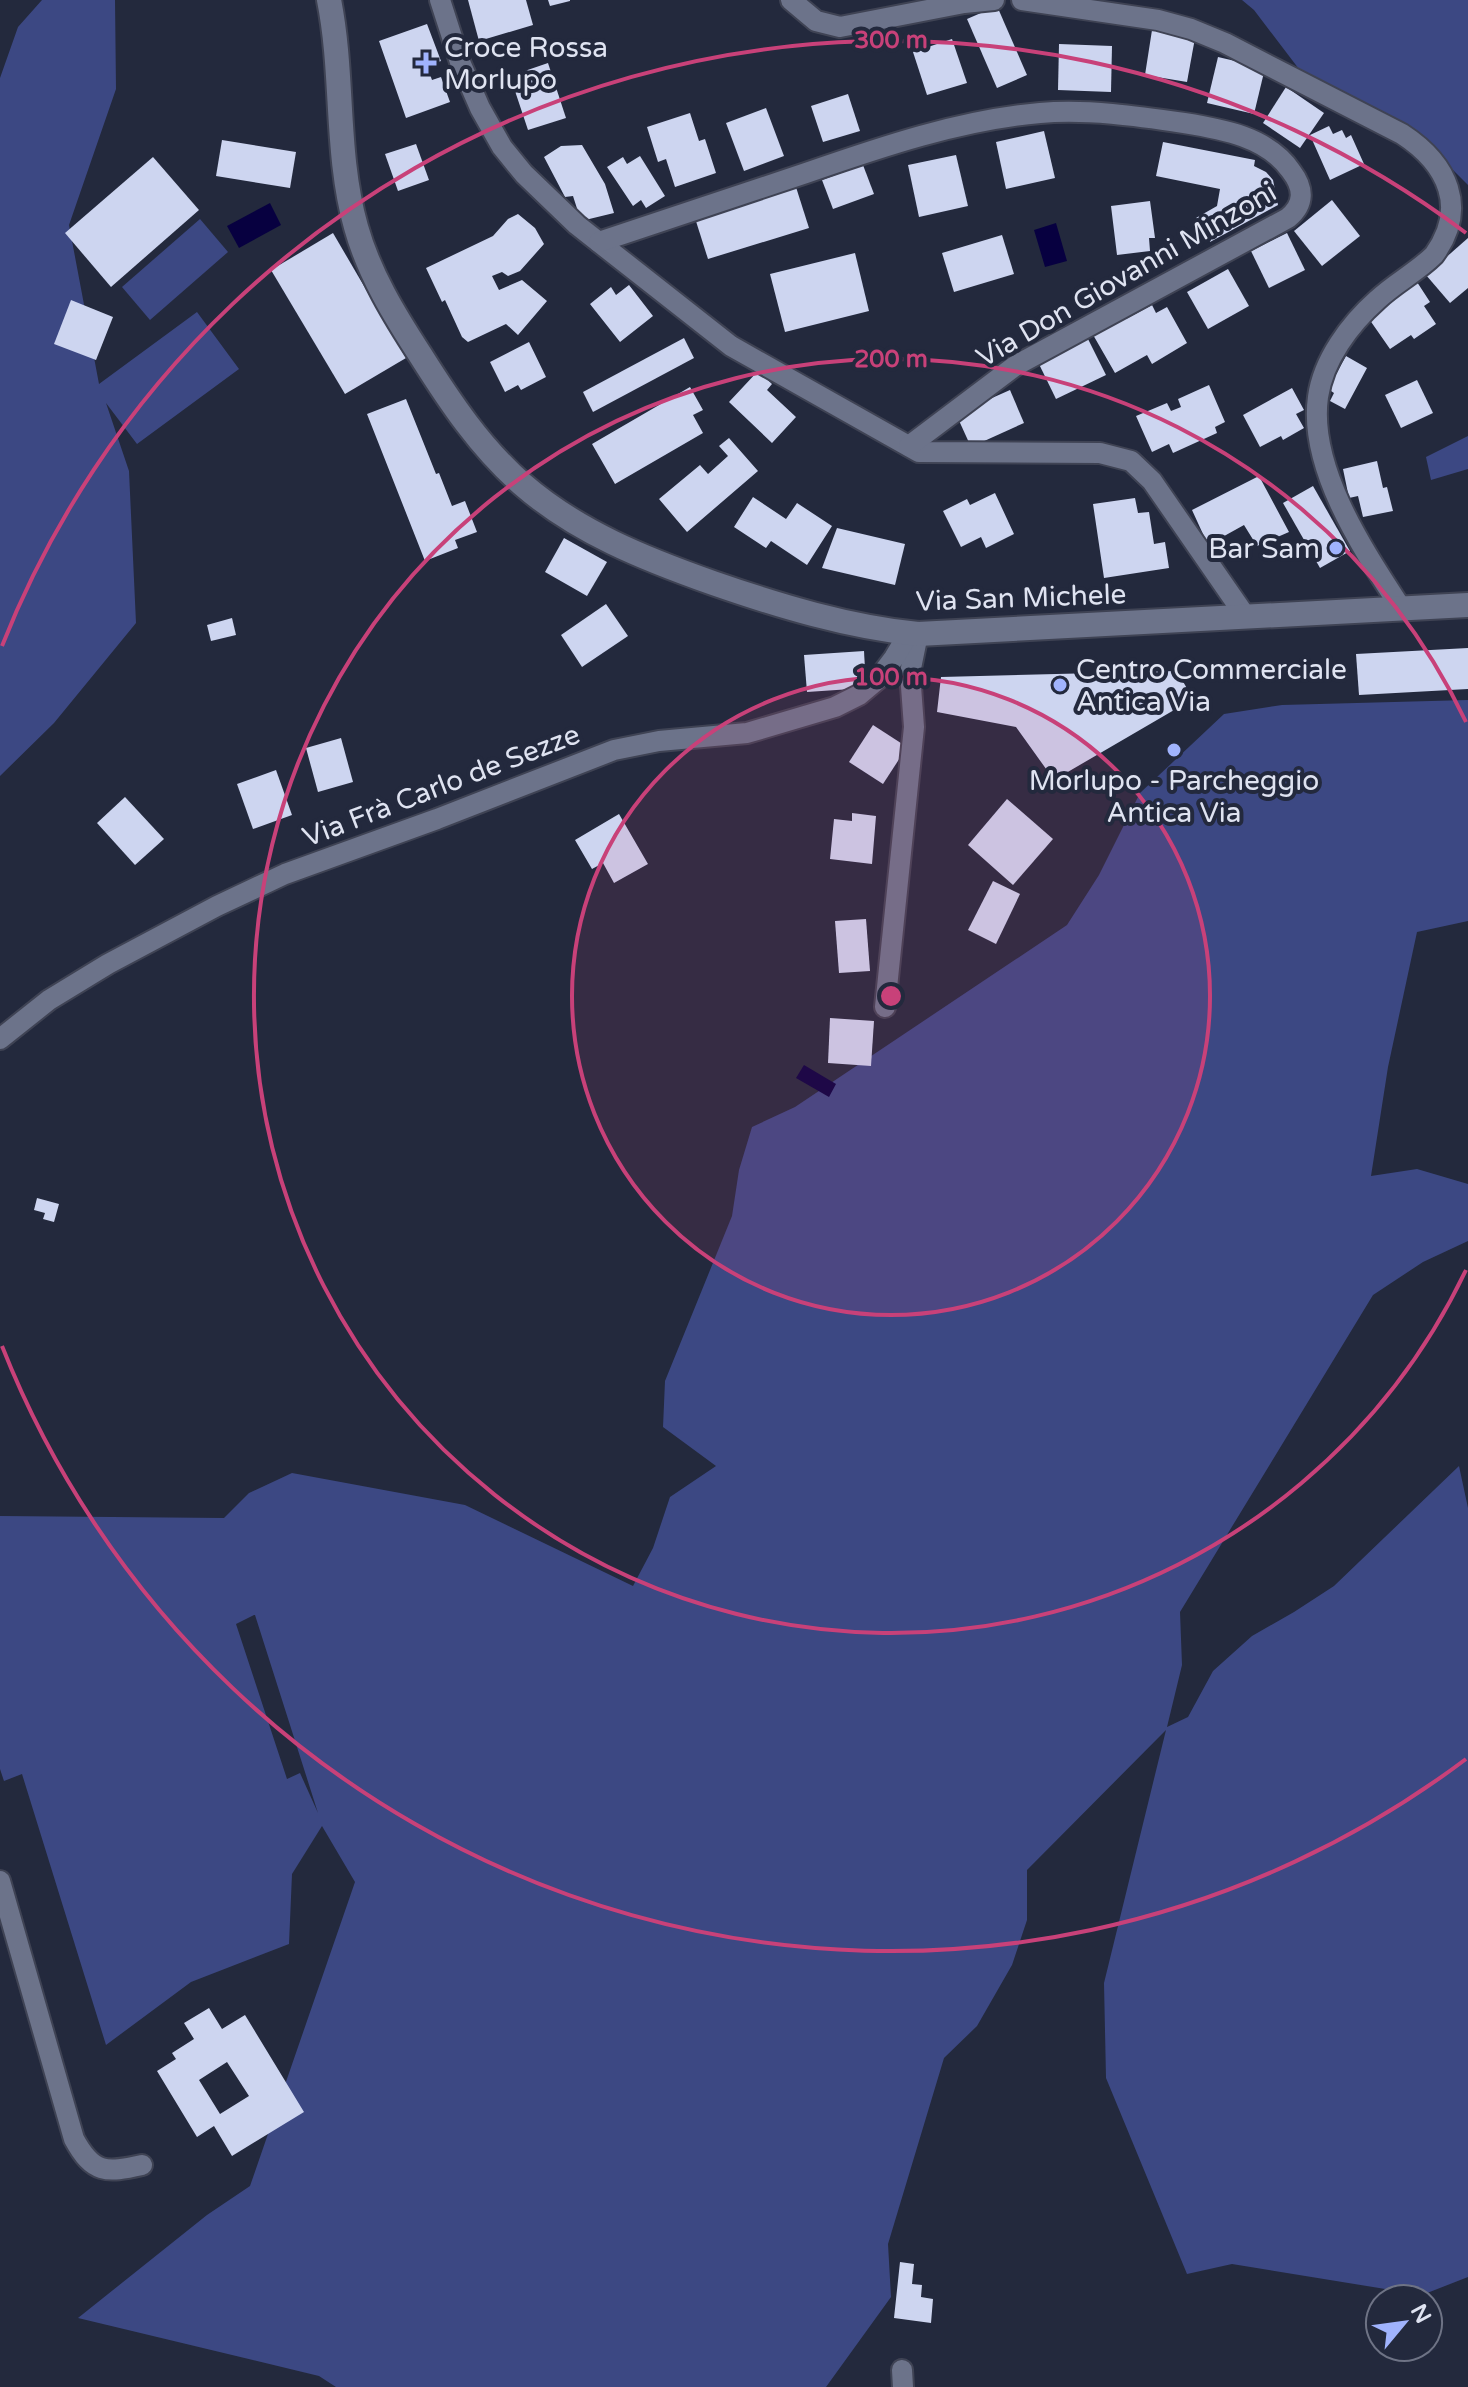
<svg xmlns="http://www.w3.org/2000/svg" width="1468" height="2387" viewBox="0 0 1468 2387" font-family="'Varela Round',sans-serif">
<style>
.green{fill:#3c4883;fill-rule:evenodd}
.water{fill:#070040}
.building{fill:#cdd5f0;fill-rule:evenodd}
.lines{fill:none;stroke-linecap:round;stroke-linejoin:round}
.street-casing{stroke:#3f4354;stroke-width:24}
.secondary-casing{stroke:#3f4354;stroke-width:28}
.street{stroke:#6c738a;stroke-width:20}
.secondary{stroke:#6c738a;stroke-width:24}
.ring{fill:none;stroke:#c84179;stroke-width:4}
.poi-dot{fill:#a0b3fd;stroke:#23293d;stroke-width:3}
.labels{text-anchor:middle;stroke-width:8;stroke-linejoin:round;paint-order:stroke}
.poi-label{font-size:28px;fill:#dfe3f1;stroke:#23293d;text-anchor:start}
.street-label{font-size:28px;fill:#dfe3f1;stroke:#23293d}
.centre{fill:#c84179;stroke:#23293d;stroke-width:4}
.ring-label{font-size:24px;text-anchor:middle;font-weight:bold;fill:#c84179;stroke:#23293d;stroke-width:8;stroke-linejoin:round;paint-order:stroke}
</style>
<rect width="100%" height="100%" fill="#23293d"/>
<g class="green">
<polygon points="42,0 115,0 116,89 69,225 99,384 197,312 239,369 137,444 106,403 129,471 136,623 54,723 0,776 0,78 18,27"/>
<polygon points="1242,0 1468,0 1468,185 1445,162 1305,77 1254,10"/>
<polygon points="200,219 228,252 150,320 122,287"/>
<polygon points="1468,436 1468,469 1431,480 1426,457"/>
<path d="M1468,700V921L1417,932L1388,1067L1371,1176L1417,1169L1468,1184V1241L1423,1262L1373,1295L1180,1612L1182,1665L1167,1727L1188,1717L1213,1671L1252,1636L1294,1612L1334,1586L1459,1466L1468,1508V2277L1422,2295L1232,2264L1187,2274L1106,2078L1104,1983L1166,1730L1027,1870V1920L1012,1965L977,2026L944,2058L888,2244L891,2297L826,2387H336L319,2376L78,2318L207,2215L250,2186L355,1882L322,1826L292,1874L289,1944L191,1982L106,2045L22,1774L4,1781L0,1769V1516L224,1518L249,1493L292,1473L465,1505L633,1586L653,1548L670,1497L716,1466L663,1427L665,1381L732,1216L739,1170L752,1127L795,1107L1067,925L1099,875L1140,793L1224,714L1282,705ZM254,1615H255L318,1813L300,1773L287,1779L236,1624Z"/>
</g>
<g class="water">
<polygon points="270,203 281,225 239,248 227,226"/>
<polygon points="1056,223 1067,261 1045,267 1034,230"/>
<polygon points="804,1065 836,1084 829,1097 796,1078"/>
</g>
<g class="building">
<polygon points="468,0 526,0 533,25 479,41"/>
<polygon points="548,0 570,0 570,1 550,6"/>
<polygon points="997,6 1027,75 997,88 967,19"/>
<polygon points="427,24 441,61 427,66 432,80 441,77 450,102 406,118 379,41"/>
<polygon points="1152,30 1195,38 1187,82 1145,75"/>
<polygon points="952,39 967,83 927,95 913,52"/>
<polygon points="1059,44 1112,46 1111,92 1058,90"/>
<polygon points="1218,57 1265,68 1254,114 1207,103"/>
<polygon points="548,63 566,118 528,130 510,76"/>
<polygon points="1286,87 1324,113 1300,148 1263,123"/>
<polygon points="848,94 860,131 823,142 811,106"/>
<polygon points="766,108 784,156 744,171 726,123"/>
<polygon points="690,113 699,141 705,139 716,173 675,187 666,159 658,162 647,127"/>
<polygon points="1329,126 1333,134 1342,130 1346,138 1351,135 1364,164 1330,180 1310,135"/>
<polygon points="1044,131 1055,178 1006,189 996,142"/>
<polygon points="222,140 296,152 290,188 216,176"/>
<polygon points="1163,142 1255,160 1254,166 1266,172 1273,180 1278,205 1210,242 1196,218 1217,206 1220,189 1156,176"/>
<polygon points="416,144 429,180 398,191 385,154"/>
<polygon points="582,145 605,184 614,213 581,221 573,196 565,197 544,157 561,146"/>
<polygon points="956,155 968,206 919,217 908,165"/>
<polygon points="640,156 665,196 646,208 641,200 633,206 607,167 623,157 627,164"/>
<polygon points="153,157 199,210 111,287 65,233"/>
<polygon points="863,165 874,194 833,209 822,180"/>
<polygon points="795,184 809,228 708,259 694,215"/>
<polygon points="1332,200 1360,236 1322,266 1294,231"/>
<polygon points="1150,201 1155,238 1149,238 1150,251 1117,255 1111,206"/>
<polygon points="518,214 535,228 544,244 520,271 508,276 502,272 492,276 499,290 522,280 547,301 518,335 506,324 468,342 462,337 445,300 442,302 426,268 493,236 508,219"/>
<polygon points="333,233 406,358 345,394 271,270"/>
<polygon points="1287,233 1305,270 1269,288 1251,251"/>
<polygon points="1002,235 1014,274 954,292 942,253"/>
<polygon points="1468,238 1468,288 1450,303 1426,275"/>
<polygon points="855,253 869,311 785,332 770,274"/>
<polygon points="1228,269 1249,306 1208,329 1187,292"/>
<polygon points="1417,282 1430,302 1424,306 1436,324 1414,339 1411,335 1390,349 1367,316"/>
<polygon points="629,285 653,316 620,342 590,304 611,287 616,295"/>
<polygon points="71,300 113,317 96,360 54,344"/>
<polygon points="1152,305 1156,313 1167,307 1187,343 1152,364 1147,355 1115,373 1092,333 1123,314 1126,319"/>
<polygon points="1086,335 1106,375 1056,399 1038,362"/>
<polygon points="684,338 694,358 593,412 583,392"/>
<polygon points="529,342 546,377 521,390 518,385 505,392 490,362"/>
<polygon points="1346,356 1367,368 1345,409 1330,401 1334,393 1328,389"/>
<polygon points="758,371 772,384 767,390 796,417 772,443 729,402"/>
<polygon points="1417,380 1433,413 1401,428 1385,395"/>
<polygon points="1209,385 1225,422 1215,427 1217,433 1173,453 1169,444 1152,452 1136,416 1167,403 1171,411 1181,407 1178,399"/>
<polygon points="690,387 703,410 693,415 703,433 615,484 592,444"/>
<polygon points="1292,388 1304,410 1296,414 1304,428 1283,440 1281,436 1260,447 1243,415"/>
<polygon points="1010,390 1024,423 971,447 956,414"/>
<polygon points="406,399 436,474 439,473 452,506 465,501 477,532 455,540 458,548 425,561 367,414"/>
<polygon points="729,438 758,471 687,532 659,499 700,465 708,474 728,456 719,446"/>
<polygon points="1377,461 1383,488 1387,487 1393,511 1363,517 1358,496 1349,498 1343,469"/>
<polygon points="1259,476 1289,532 1257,546 1244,525 1208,545 1192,510"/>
<polygon points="1313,486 1350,551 1320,568 1283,503"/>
<polygon points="995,493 1014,534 986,548 981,537 961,547 943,511 967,499 970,505"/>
<polygon points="753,497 786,519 797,503 832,526 807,565 771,541 766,548 734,527"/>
<polygon points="1135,498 1138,513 1149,512 1154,544 1165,542 1169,568 1104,578 1093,504"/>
<polygon points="837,528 905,544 895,585 822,568"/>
<polygon points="564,538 607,562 587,596 545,572"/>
<polygon points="606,604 628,636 582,667 561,635"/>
<polygon points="232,618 236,635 211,641 207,625"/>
<polygon points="1468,648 1468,689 1359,695 1356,654"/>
<polygon points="864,651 866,688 807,692 804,655"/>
<polygon points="1177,671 1193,699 1054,780 1016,727 937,712 941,677"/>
<polygon points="873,725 907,747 883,784 849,762"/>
<polygon points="341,738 353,782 318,792 306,748"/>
<polygon points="276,770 292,815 253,829 237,784"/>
<polygon points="125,797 164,839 135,865 97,823"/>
<polygon points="1007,799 1053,839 1013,885 968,845"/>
<polygon points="852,813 876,816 872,864 830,859 834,819 852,821"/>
<polygon points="619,814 648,864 614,883 603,863 592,869 575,840"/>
<polygon points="993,881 1020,894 996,944 968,930"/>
<polygon points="866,919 870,971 839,973 835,921"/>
<polygon points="830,1018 874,1021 871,1066 828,1063"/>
<polygon points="37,1198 59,1204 54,1222 43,1219 45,1213 34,1210"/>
<path d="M209,2008L222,2029L245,2015L304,2112L232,2156L214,2126L197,2137L157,2071L176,2059L172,2053L194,2039L184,2023ZM227,2062L249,2096L220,2114L199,2080Z"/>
<polygon points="900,2262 914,2264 912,2284 922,2285 921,2297 933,2299 931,2323 894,2318"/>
</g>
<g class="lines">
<g class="street-casing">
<g id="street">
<polyline points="440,0 460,62 480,108 502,147 524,174 577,225 731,346 919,452 1100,453 1131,461 1152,481 1246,617"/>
<polyline points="791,0 816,21 840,27 964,3 994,0"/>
<path d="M1022,0L1158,20L1191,29L1225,43L1402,134C1448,164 1468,208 1434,255C1417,272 1395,283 1377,300C1350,324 1323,360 1318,397C1308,468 1364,551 1401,608"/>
<path d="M599,242C668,219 737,196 806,173C881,147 960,120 1040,113C1087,109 1137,116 1184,123C1222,129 1268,137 1291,171C1304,188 1305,204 1288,218L1015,366L909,446"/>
<polyline points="885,1007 914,727 910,673 918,634"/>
<polyline points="0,1039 49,1000 108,964 217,906 285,874 437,819 614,750 659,741 747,733 835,707 859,695 878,679 894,658 909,633"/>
<path d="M0,1881L74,2139C93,2174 106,2173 142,2165"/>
<polyline points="902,2370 903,2387"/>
</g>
</g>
<g class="secondary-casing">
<path id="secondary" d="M329,0C344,75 335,153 356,227C369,274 395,316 421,356C450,402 480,447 522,484C577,532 645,559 713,583C779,606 849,627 918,634L1468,605"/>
</g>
<use href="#street" class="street"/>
<use href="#secondary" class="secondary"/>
</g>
<circle cx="891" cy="996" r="319" fill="#c84179" fill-opacity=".12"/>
<g class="ring">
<circle cx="891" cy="996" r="319"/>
<path d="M1466 1270A637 637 0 1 1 1466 722"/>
<path d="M1466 1759A956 956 0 0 1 2 1346M2 646A956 956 0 0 1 1466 233"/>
</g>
<g class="poi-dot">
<path d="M422 51h8v8h8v8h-8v8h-8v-8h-8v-8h8z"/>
<circle cx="1336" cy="548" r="8"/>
<circle cx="1060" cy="685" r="8"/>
<circle cx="1174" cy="750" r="8"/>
</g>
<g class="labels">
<g class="poi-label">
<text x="444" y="57">Croce Rossa<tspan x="444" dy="32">Morlupo</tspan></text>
<text x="1320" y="558" text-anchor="end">Bar Sam</text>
<text x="1076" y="679">Centro Commerciale<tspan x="1076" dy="32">Antica Via</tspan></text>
<text x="1174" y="790" text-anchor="middle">Morlupo - Parcheggio<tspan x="1174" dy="32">Antica Via</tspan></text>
</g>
<g class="street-label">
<text transform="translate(1126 274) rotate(-30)" y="10">Via Don Giovanni Minzoni</text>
<text transform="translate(1021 597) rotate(-2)" y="10">Via San Michele</text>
<text transform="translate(441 785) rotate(-21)" y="10">Via Frà Carlo de Sezze</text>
</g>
</g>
<circle cx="891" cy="996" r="12" class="centre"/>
<g class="ring-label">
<text x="891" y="48">300 m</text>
<text x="891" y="367">200 m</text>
<text x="891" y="685">100 m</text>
</g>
<g transform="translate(1404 2323) rotate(61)"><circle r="38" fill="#23293d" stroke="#6e7385" stroke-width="2"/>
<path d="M0-6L14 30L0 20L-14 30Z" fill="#a0b3fd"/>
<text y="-12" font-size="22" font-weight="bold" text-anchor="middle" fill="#dfe3f1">N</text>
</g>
</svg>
